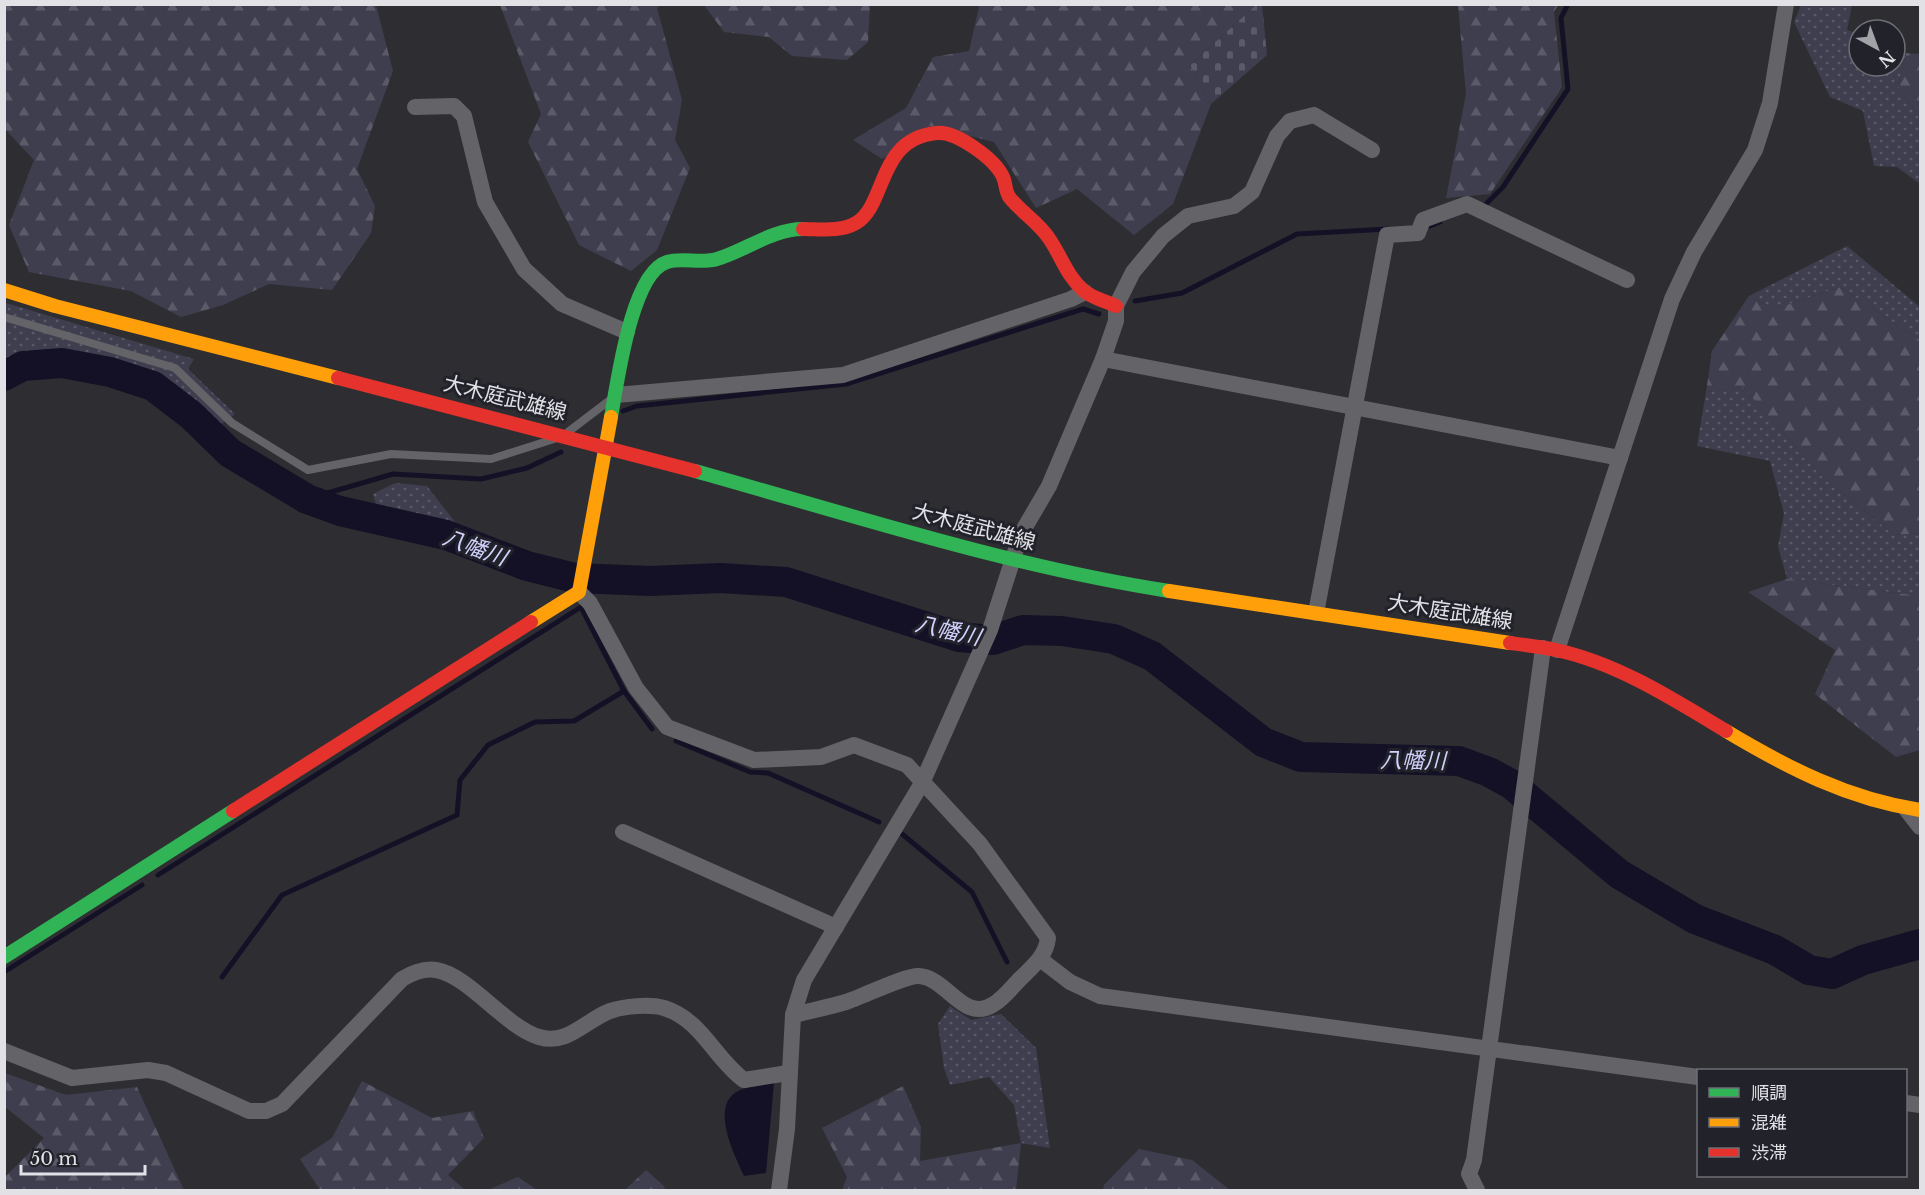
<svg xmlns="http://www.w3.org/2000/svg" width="1925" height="1195" viewBox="0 0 1925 1195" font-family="'Libre Baskerville','Noto Sans JP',serif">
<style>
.grass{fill:url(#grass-dots)}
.forest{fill:url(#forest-firs)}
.cemetery{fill:url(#cemetery-stones)}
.water{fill:#141127}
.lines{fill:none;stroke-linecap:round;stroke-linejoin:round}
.stream{stroke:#141127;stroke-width:5}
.river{stroke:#141127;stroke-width:30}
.lane{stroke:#646468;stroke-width:8}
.street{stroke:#646468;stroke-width:16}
.fast{stroke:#30b455;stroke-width:14}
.slow{stroke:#ff9f0a;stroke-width:14}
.jam{stroke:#e5322d;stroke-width:14}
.labels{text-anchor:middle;stroke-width:6;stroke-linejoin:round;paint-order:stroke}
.street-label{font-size:21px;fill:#e1e1e6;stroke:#22222a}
.water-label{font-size:22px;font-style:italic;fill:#d2d1fe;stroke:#22222a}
</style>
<defs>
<pattern id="grass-dots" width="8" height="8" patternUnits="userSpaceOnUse" patternTransform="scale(1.5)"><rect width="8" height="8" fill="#3e3e4f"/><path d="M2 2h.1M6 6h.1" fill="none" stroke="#5a5a68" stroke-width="1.8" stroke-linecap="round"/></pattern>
<pattern id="forest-firs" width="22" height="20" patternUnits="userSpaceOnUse" patternTransform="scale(1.5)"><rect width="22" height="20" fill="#3e3e4f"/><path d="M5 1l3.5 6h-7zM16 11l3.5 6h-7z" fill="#5a5a68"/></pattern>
<pattern id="cemetery-stones" width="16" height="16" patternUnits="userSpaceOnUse" patternTransform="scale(1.5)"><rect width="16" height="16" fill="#3e3e4f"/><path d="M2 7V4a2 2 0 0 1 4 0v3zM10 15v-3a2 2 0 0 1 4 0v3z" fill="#5a5a68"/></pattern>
</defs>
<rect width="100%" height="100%" fill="#2e2e32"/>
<g class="grass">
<polygon points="1801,5 1852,5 1847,30 1859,34 1859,66 1895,66 1895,49 1906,53 1898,86 1920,120 1919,183 1897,167 1874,166 1863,111 1830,97 1794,22"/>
<polygon points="1847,246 1920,307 1920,340 1840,287 1775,309 1749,296"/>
<polygon points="6,303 194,359 188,369 235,414 220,425 181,389 147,369 45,350 5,360"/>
<polygon points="1743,387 1820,475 1894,535 1920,533 1920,596 1787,579 1778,546 1784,514 1770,461 1697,446 1706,392"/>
<polygon points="395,483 427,486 455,522 376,504 373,494"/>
<polygon points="950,1006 971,1020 1001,1014 1036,1048 1050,1148 1021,1143 1014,1105 989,1077 950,1085 944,1068 938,1024"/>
</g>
<g class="forest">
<polygon points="5,4 376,5 393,71 357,169 375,206 371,233 332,290 269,284 223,305 181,317 131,291 29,272 9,225 34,160 5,129"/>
<polygon points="500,5 661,5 657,8 682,100 675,140 690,168 657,250 631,271 579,245 528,142 541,114"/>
<polygon points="704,5 870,5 868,42 847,60 792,56 769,37 724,32"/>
<polygon points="977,5 1256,5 1190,65 1211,104 1173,204 1134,235 1077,189 1036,208 994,142 930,126 882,159 853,140 906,108 933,57 969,51 979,7"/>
<polygon points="1458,5 1558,5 1554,12 1562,87 1490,194 1446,198 1466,94"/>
<polygon points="1906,53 1920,54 1920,120 1898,86"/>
<polygon points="1840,287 1920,340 1920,533 1894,535 1820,475 1743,387 1706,392 1712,351 1749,296 1775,309"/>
<polygon points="1787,579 1920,596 1920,750 1896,757 1815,694 1835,650 1748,592"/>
<polygon points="5,1073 66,1095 137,1087 184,1190 5,1190 5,1177 44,1138 5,1107"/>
<polygon points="362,1081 432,1118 473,1111 484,1138 448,1175 465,1190 320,1190 300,1159 332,1138"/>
<polygon points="903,1086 921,1127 920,1161 1021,1143 1016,1190 842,1190 847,1177 822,1128"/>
<polygon points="1139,1149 1192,1160 1230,1190 1103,1190 1104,1185"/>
<polygon points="646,1170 665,1187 663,1190 625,1190"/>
<polygon points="518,1177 537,1190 488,1190"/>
</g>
<polygon class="cemetery" points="1256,5 1262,5 1267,55 1211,104 1190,65"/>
<path class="water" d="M774,1082L766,1173L744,1176C735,1156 709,1106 738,1091C748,1086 763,1085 774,1082Z"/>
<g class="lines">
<g class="stream">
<polyline points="1485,205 1503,187 1568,89 1561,18 1568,4"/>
<polyline points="1430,226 1440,222"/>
<polyline points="1135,301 1182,293 1297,234 1388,229"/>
<polyline points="623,411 637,406 846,384 1083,309 1099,314"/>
<polyline points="307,499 393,474 481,479 527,468 561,452"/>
<polyline points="676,741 750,772 768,773 879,822"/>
<polyline points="902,834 972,892 1007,962"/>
<polyline points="158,875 581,607 624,691 652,729"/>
<polyline points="4,972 142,885"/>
<polyline points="222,977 282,895 457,815 460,780 488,745 535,722 574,721 624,691"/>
</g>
<polyline class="river" points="4,376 23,366 62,363 110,372 153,386 191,415 230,453 307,499 340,511 446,535 527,566 575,578 650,581 720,578 786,582 959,637 993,640 1023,630 1062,631 1114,639 1152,656 1263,742 1301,757 1459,761 1489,772 1511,784 1619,874 1695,919 1775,950 1809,970 1832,974 1863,960 1920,944"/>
<g class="lane">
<polyline points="4,317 175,368 232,423 308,470 391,454 491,459 554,439"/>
<polyline points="568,432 610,400"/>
</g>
<g class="street">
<polyline points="415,107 454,106 464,116 485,202 524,269 562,304 627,332"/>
<polyline points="1103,359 1620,458"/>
<polyline points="616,395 843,375 1071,299 1085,292"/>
<path d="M579,592L590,603L636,688L667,727L754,760L821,757L854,745L907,765L980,844L1048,938C1046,956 1033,966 1021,978C1012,987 1004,998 994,1004C963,1024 948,978 919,976C906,975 862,997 846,1002C829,1007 810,1011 793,1015"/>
<polyline points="1316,613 1387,235 1418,233 1423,220 1467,204 1627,280"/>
<polyline points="1557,650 1672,299 1694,252 1755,150 1770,103 1786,4"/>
<polyline points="1906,809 1920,827"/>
<polyline points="623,832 836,927"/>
<polyline points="1040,959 1070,982 1100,996 1698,1077"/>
<path d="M4,1051L72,1078L148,1070L166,1073L249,1111H266L282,1104L402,979C412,973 424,968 436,970C470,976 504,1026 539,1037C567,1046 586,1020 610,1011C624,1006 650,1004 664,1008C702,1020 714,1058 744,1080L788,1073"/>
<polyline points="1906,1103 1920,1105"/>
<polyline points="779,1190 787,1129 793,1015 804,980 922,783 990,630 1021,534 1049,486 1103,359 1116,321 1116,306 1133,272 1163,236 1188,216 1234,206 1252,192 1277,136 1290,121 1314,115 1372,150"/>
<polyline points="1477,1190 1469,1174 1474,1160 1543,648"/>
</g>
<g class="fast">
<path d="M611,417C617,385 631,273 667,262C682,257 701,264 717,259C745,251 772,229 803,229"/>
<path d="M695,471C852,515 1008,566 1169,591"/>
<polyline points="4,957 233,811"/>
</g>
<g class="slow">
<polyline points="4,290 55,306 338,378"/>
<polyline points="1169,591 1510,643"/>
<polyline points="531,622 579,592 611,417"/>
<path d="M1726,731C1788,768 1848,799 1920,810"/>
</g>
<g class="jam">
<path d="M803,229C820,229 841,232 856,223C887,205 877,138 937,133C956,131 995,159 1003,177C1006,183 1005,192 1010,198C1021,212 1038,222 1048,237C1061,255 1066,275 1083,290C1091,298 1106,301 1116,306"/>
<polyline points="338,378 695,471"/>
<path d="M1510,643C1525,645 1541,647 1556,650C1617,663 1673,699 1726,731"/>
<polyline points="233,811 531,622"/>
</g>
</g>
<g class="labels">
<g class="street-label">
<text transform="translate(505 398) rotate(14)" y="7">大木庭武雄線</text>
<text transform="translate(974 527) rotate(15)" y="7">大木庭武雄線</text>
<text transform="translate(1450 612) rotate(9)" y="7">大木庭武雄線</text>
</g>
<g class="water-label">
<text transform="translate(475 547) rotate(20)" y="8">八幡川</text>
<text transform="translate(948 630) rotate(13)" y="8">八幡川</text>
<text transform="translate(1413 760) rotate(1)" y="8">八幡川</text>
</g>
</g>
<rect width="1925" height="1195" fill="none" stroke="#e1e1e6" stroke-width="12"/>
<rect x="1697" y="1069" width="210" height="108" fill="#22222a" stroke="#6e6e75" stroke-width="1.5"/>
<rect x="1709" y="1088" width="30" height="9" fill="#30b455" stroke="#6e6e75" stroke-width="1.5"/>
<text x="1751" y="1099" font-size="18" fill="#e1e1e6">順調</text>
<rect x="1709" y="1118" width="30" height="9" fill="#ff9f0a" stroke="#6e6e75" stroke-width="1.5"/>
<text x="1751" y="1129" font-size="18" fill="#e1e1e6">混雑</text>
<rect x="1709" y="1148" width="30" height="9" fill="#e5322d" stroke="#6e6e75" stroke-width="1.5"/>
<text x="1751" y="1159" font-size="18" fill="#e1e1e6">渋滞</text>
<g transform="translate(1877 48) rotate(139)"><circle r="28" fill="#22222a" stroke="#6e6e75" stroke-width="1.5"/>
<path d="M0-4.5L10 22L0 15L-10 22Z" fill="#a2a2a7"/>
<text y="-9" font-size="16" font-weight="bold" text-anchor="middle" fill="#e1e1e6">N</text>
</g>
<path d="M21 1165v9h124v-9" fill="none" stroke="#e1e1e6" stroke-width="3"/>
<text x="30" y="1165" font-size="18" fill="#e1e1e6" stroke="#22222a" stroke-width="4.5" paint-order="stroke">50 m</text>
</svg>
